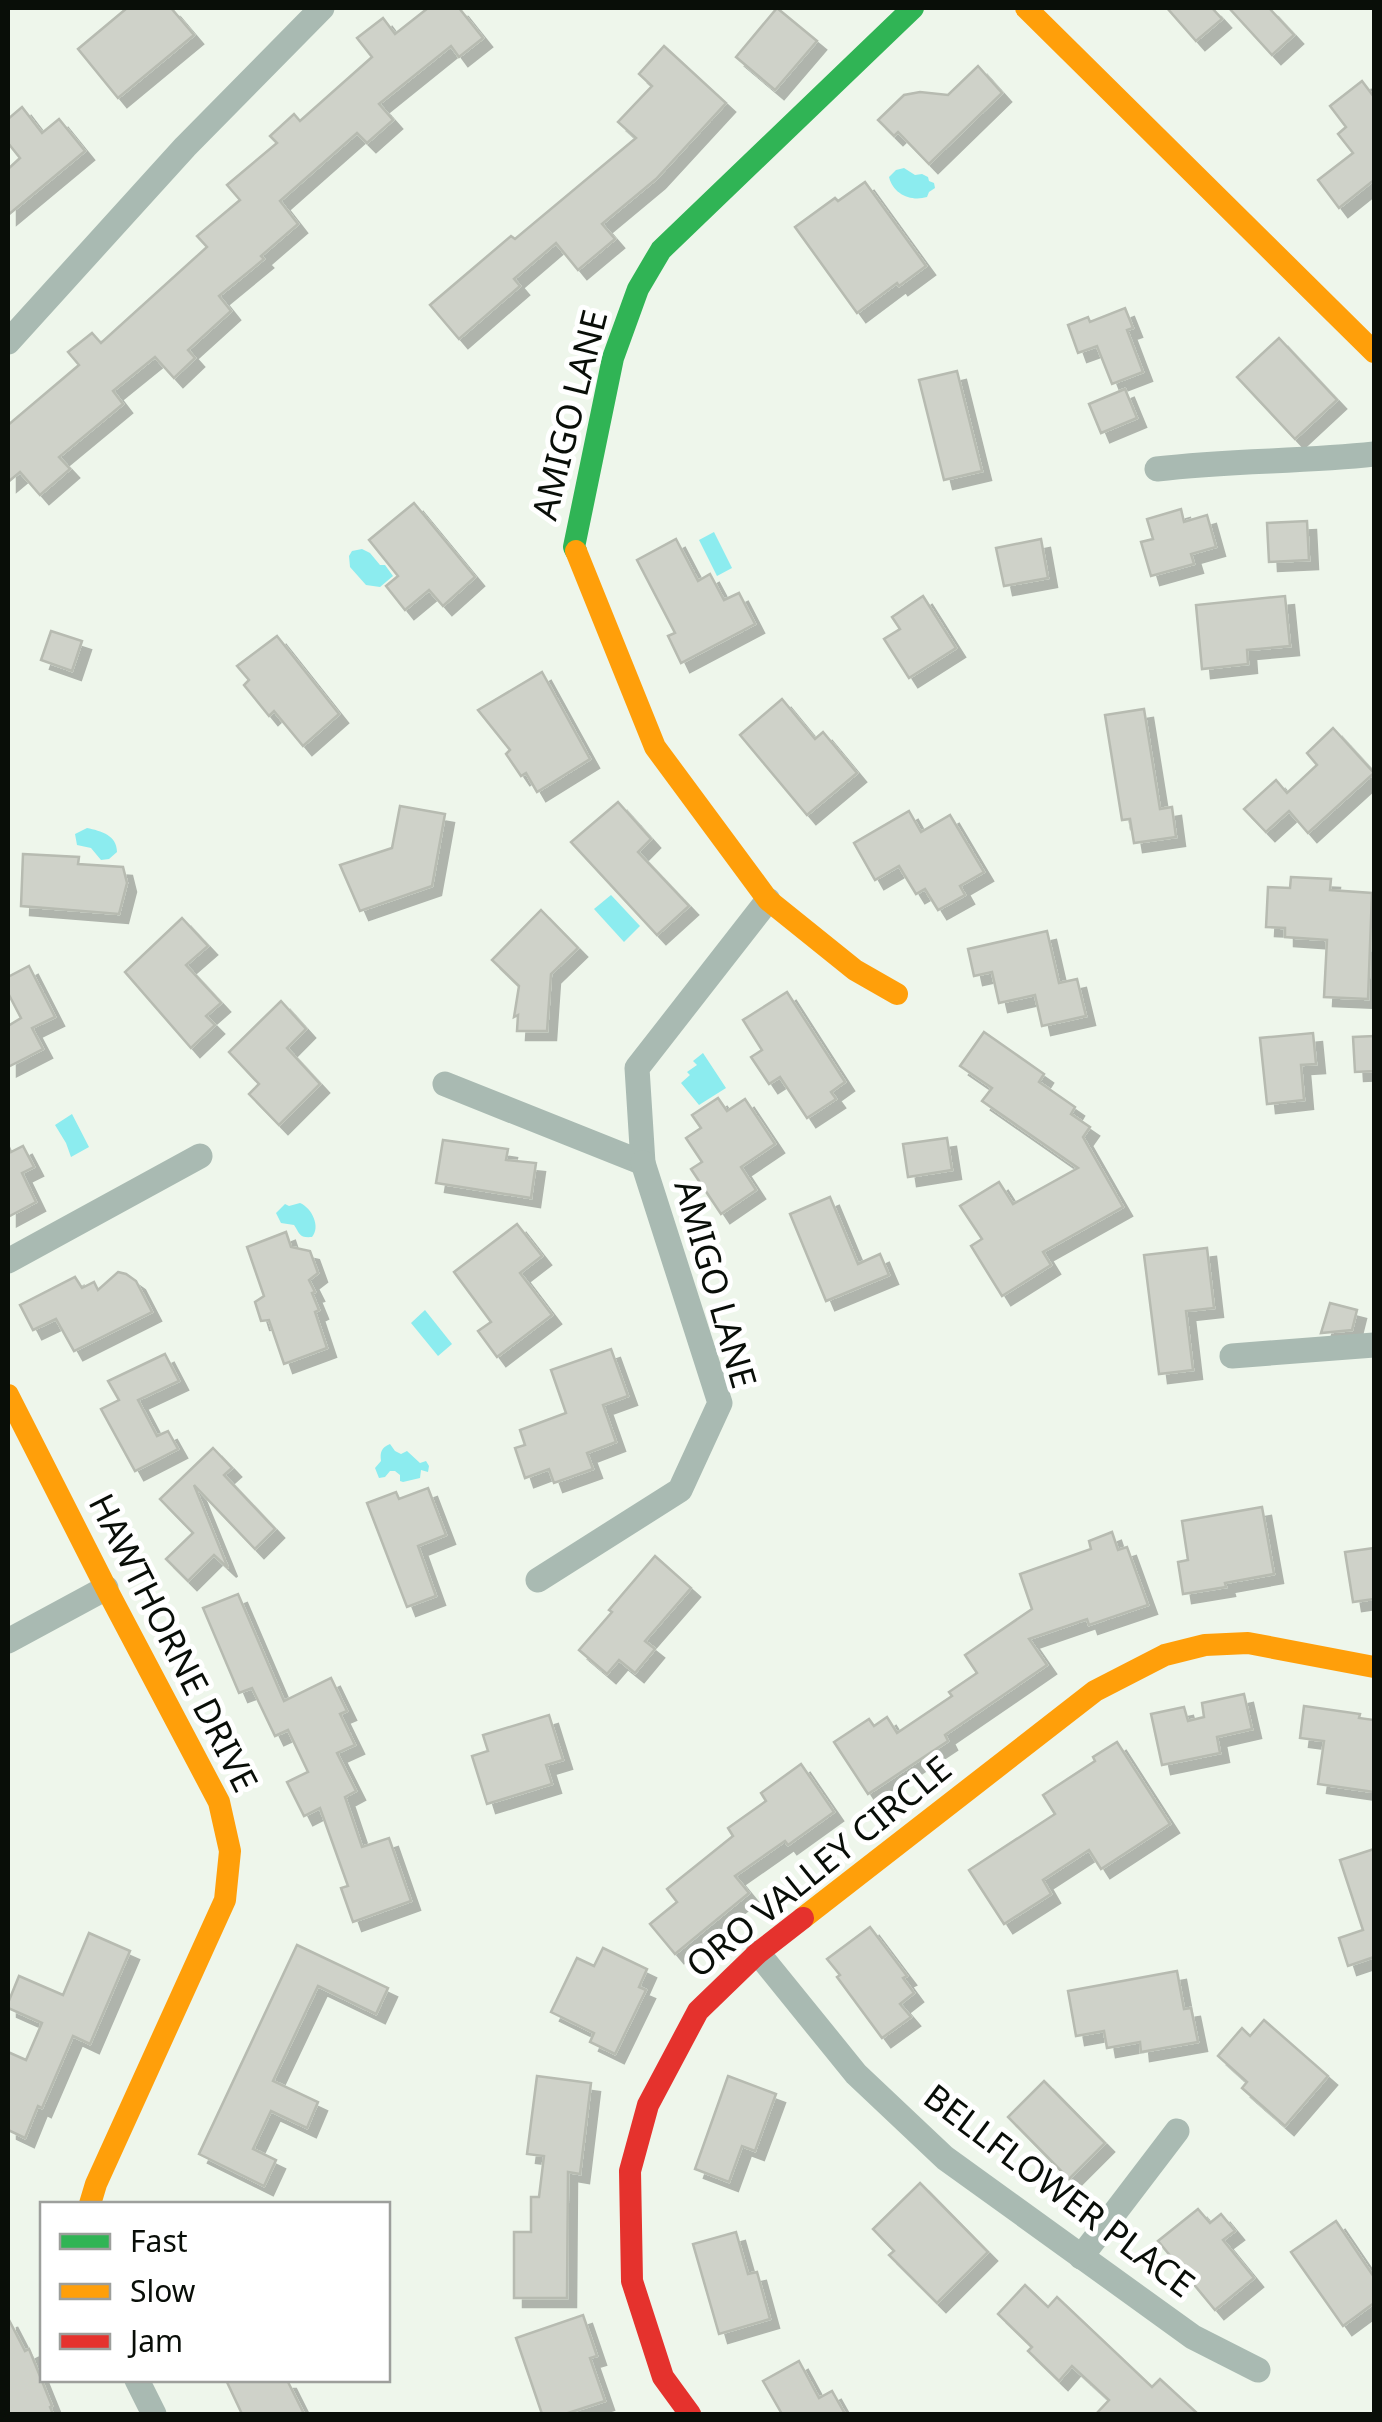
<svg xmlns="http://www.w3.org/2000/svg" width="1382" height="2422" viewBox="0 0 1382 2422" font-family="'Noto Sans',sans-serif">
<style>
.water{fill:#8cecef}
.building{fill:#cfd2c9;stroke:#b7bbb1;stroke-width:2.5;filter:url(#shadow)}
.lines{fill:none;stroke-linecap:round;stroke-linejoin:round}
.street{stroke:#a9bab2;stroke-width:25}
.fast{stroke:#30b455;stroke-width:22}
.slow{stroke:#ff9f0a;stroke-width:22}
.jam{stroke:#e5322d;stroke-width:22}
.labels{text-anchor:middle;stroke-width:10;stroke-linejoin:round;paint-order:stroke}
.street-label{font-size:35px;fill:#090e08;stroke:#fff}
</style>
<defs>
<filter id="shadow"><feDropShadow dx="9" dy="9" stdDeviation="0" flood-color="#0004"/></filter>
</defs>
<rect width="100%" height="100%" fill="#eef6eb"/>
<g class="water">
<path d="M904,168L915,175L922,174L928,177L929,181L934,183L935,188L929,192L927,197C911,202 893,194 889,177L896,170Z"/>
<polygon points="714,532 732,568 717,576 699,540"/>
<polygon points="362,549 370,553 380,565 385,565 393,576 380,587 366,585 350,567 349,556 352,551"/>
<path d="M87,828C101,831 117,835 117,852L109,859L101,860L91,848L77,845L75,834Z"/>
<polygon points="611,895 640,926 624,942 594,909"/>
<polygon points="703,1053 726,1088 699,1105 681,1083 690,1075 687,1072 697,1065 693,1061"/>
<polygon points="72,1114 89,1147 71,1157 66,1143 55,1125"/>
<path d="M300,1203C312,1208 321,1227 312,1237C299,1238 300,1234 294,1225L281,1223L276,1213L285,1204L289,1206Z"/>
<polygon points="425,1310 452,1344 438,1356 411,1323"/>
<path d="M390,1444L395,1451L401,1454L407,1451L420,1463L426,1461L429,1466L428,1472L421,1470L420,1478L403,1482L400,1481V1475L395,1471H390L385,1477L379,1478L375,1468L381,1461C380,1452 381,1448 390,1444Z"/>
</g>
<g class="building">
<polygon points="127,8 171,8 194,35 118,98 78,49"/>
<polygon points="428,8 459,8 483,38 459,57 451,46 379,104 393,120 367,143 357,133 280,201 298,224 261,256 264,259 219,296 231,311 188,350 195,358 174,378 155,357 113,391 123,404 59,457 70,469 40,495 20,472 8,482 8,425 79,365 68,352 92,333 101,343 207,247 197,236 240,200 227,185 277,143 270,136 294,114 300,121 372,57 357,38 383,18 395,34"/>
<polygon points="777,8 817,41 775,90 736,57"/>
<polygon points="1167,8 1212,8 1222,19 1196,41"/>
<polygon points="1229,8 1269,8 1294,35 1272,55"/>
<polygon points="664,46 726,103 656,179 602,224 615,239 578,270 556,243 514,279 520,286 459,339 430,305 511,236 515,239 636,138 618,122 652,86 639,74"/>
<polygon points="978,66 1002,93 929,164 898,132 894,136 878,120 904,95 920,92 948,95"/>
<polygon points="1362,81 1374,97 1374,180 1339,208 1318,180 1353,153 1338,134 1346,127 1330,106"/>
<polygon points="22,107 42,133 59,119 85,151 8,215 8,169 20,158 8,143 8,119"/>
<polygon points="865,182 926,266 899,286 897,283 857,313 795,227 835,198 838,201"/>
<polygon points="1125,308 1133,328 1127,330 1143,372 1112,384 1097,346 1078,353 1068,325 1088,317 1090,322"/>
<polygon points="1279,338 1337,400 1295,439 1237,377"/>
<polygon points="957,371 982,471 944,480 919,380"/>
<polygon points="1125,389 1137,418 1101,433 1089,404"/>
<polygon points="414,503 475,577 443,606 429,590 405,610 386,586 398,576 369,540"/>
<polygon points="1181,509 1184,522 1207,515 1216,547 1191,554 1194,564 1151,576 1141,542 1153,539 1147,519"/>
<polygon points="1307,521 1309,560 1269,562 1267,523"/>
<polygon points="676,539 698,581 710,574 724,600 739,593 755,624 681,663 668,636 675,633 637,560"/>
<polygon points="1041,539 1048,578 1004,586 996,548"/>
<polygon points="923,596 956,648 909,678 884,639 900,629 892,617"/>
<polygon points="1285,596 1290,646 1247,650 1248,664 1202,669 1196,605"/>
<polygon points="51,631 82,641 72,671 41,660"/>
<polygon points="277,636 339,714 303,746 274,711 269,716 244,685 249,680 237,666"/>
<polygon points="542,672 590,759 537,792 526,773 521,776 506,754 510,750 478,710"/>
<polygon points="782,699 815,739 823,732 857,773 807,815 740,735"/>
<polygon points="1144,709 1160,809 1172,807 1176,837 1134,843 1130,819 1122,820 1105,715"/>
<polygon points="1333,728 1374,773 1308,833 1289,811 1266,832 1244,809 1276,780 1287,793 1317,765 1307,753"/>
<polygon points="618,802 651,839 638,852 689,906 657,935 571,842"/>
<polygon points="400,806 445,814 432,886 360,911 340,865 392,848"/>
<polygon points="909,811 921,832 950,815 984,872 960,886 965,895 938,910 925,889 916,894 899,866 875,880 854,843"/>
<polygon points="23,854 79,857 78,864 123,867 127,883 119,914 21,906"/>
<polygon points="1291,877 1331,879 1330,890 1372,893 1368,999 1324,997 1327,940 1285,937 1285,928 1266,927 1268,887 1290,888"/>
<polygon points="541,910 578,948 551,974 547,1031 517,1031 518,1015 514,1017 519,986 492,960"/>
<polygon points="182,918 208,946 186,965 221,1003 206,1016 215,1025 191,1048 125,972"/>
<polygon points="1047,931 1059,983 1077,979 1086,1016 1042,1026 1035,995 999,1003 992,972 974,976 968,949"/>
<polygon points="29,966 55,1017 32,1028 43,1049 8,1067 8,1026 21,1018 8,993 8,977"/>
<polygon points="787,992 845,1082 831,1092 836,1099 807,1118 780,1077 769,1084 751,1057 762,1050 743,1020"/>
<polygon points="281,1001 306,1029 287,1048 320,1084 279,1125 249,1094 259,1084 229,1052"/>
<polygon points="984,1032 1044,1074 1039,1082 1075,1107 1071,1114 1090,1127 1083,1137 1123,1207 1043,1252 1051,1265 1002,1296 971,1246 982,1239 960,1206 999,1182 1013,1204 1078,1168 982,1101 992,1088 960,1066"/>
<polygon points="1313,1033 1316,1064 1301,1065 1304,1100 1267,1104 1260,1038"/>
<polygon points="1374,1036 1374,1071 1355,1072 1353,1037"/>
<polygon points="718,1098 727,1111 745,1099 775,1144 741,1167 756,1190 721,1214 691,1169 702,1162 686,1138 701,1128 692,1115"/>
<polygon points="947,1138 952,1170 908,1177 903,1144"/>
<polygon points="443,1140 508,1149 506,1160 536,1163 531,1198 436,1183"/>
<polygon points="8,1145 11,1152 23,1146 34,1167 22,1173 36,1202 8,1217"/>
<polygon points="830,1197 858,1264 880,1254 889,1275 826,1301 790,1214"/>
<polygon points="517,1224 542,1256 520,1273 552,1315 497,1357 478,1331 491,1322 454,1272"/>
<polygon points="286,1232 291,1247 310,1251 318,1273 309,1280 315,1292 312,1293 319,1310 315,1312 327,1348 284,1364 269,1320 261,1321 255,1302 264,1296 247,1247"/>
<polygon points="1207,1248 1214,1308 1186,1311 1193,1370 1159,1374 1144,1255"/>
<polygon points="118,1272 126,1274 136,1281 152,1312 74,1351 56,1319 33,1330 20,1305 75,1277 82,1288 94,1282 98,1290"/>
<polygon points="1330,1303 1357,1310 1352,1330 1321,1333"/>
<polygon points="611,1349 628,1396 603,1405 616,1442 587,1453 593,1469 554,1483 549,1469 525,1478 515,1448 525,1445 520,1430 566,1413 551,1370"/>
<polygon points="165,1354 179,1381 138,1400 157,1436 168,1431 178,1449 135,1471 101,1409 119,1400 108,1381"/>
<polygon points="213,1448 232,1468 224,1475 275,1529 255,1549 194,1485 228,1568 214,1555 188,1581 166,1559 193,1533 160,1499"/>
<polygon points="428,1488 446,1535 418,1546 436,1596 407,1607 367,1503 396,1492 399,1499"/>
<polygon points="1262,1507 1274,1574 1225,1583 1226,1587 1183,1594 1178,1562 1188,1560 1182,1521"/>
<polygon points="1112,1532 1118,1550 1127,1547 1148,1605 1089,1625 1087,1619 1029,1639 1047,1665 945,1735 948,1741 868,1794 834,1742 869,1719 874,1726 887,1717 897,1733 952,1696 949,1692 977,1673 965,1655 1032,1609 1020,1574 1091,1549 1089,1541"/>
<polygon points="1374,1548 1374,1599 1353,1602 1345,1552"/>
<polygon points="655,1556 691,1588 645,1641 655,1649 635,1673 619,1660 607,1674 579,1650 612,1612 609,1610"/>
<polygon points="238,1594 284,1701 331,1678 347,1711 340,1714 355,1745 337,1753 356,1791 345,1797 362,1847 389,1838 411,1901 353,1922 341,1888 348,1886 320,1808 304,1816 287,1782 308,1772 288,1730 275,1736 252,1688 239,1693 203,1608"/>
<polygon points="1244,1694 1252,1729 1217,1737 1220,1753 1162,1765 1151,1714 1184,1707 1188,1721 1204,1717 1202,1703"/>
<polygon points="1304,1706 1360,1714 1359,1718 1374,1720 1374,1792 1318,1784 1324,1741 1300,1738"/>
<polygon points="549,1715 563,1760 546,1765 552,1784 487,1804 472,1756 488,1751 483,1735"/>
<polygon points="1117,1742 1170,1824 1101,1869 1089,1850 1043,1880 1051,1894 1004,1924 969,1870 1055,1814 1043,1795 1095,1761 1093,1757"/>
<polygon points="801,1764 834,1812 788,1845 785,1841 735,1876 749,1893 675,1954 650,1924 677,1902 667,1889 733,1836 728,1828 766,1801 761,1793"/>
<polygon points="1374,1849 1374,1957 1348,1966 1339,1938 1363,1930 1340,1860"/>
<polygon points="870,1927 907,1976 903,1978 914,1993 900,2004 911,2017 882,2038 837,1977 840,1975 827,1959"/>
<polygon points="89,1933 130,1951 90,2044 73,2036 42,2108 38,2106 25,2138 8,2130 8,2052 26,2060 42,2023 8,2008 8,2003 19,1976 63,1995"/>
<polygon points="297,1945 388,1988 376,2014 318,1986 273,2081 318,2102 307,2128 271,2111 253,2149 276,2160 264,2186 199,2154"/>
<polygon points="603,1948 647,1969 639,1987 646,1990 615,2054 590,2042 594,2033 551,2012 577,1958 594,1966"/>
<polygon points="1177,1971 1184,2009 1191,2008 1198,2042 1141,2052 1140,2042 1107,2048 1104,2031 1076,2036 1068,1991"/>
<polygon points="1264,2020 1328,2076 1285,2126 1242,2088 1247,2082 1218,2056 1242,2028 1250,2036"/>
<polygon points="537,2076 591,2083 580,2174 568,2172 567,2298 514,2298 514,2232 531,2232 531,2197 539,2197 544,2156 527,2154"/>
<polygon points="728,2076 776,2094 755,2151 742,2146 729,2182 695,2169"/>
<polygon points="1044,2081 1105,2143 1069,2179 1008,2117"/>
<polygon points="920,2183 988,2252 937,2303 889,2255 894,2251 873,2229"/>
<polygon points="1198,2209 1210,2223 1221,2214 1235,2231 1223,2240 1254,2278 1215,2310 1158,2241"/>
<polygon points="1336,2221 1374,2277 1374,2303 1343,2326 1291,2252"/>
<polygon points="736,2232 748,2274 757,2272 770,2319 719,2334 693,2244"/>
<polygon points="1025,2285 1048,2307 1057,2297 1152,2387 1160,2379 1198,2414 1096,2414 1109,2400 1072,2366 1059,2381 1028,2351 1032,2347 998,2314"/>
<polygon points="583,2315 597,2356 590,2358 605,2401 565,2414 542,2414 516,2338"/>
<polygon points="8,2318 25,2351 29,2349 52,2406 50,2407 53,2414 8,2414"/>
<polygon points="799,2361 819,2398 832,2391 845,2414 782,2414 763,2381"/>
<polygon points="226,2380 287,2380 304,2414 242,2414"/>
</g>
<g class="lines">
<g class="street">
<polyline points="8,342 185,147 322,8"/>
<path d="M1157,469C1229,460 1302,462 1374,454"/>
<polyline points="445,1084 643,1163 637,1068 768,900"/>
<polyline points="8,1261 200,1156"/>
<polyline points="1232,1356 1374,1345"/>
<polyline points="538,1580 680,1490 720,1403 643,1163"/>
<polyline points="8,1641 106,1588"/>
<polyline points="758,1953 856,2074 945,2158 1193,2337 1258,2370"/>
<polyline points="1081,2257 1177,2131"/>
<polyline points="137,2380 154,2414"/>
</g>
<polyline class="fast" points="576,551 574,547 613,358 638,289 661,250 913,8"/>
<g class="slow">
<polyline points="1026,8 1374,352"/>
<polyline points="576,551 655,747 768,900 855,970 897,994"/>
<polyline points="8,1395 106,1588 219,1802 230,1851 225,1900 96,2184 90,2204"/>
<polyline points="803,1918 1095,1691 1165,1655 1205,1645 1248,1643 1374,1667"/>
</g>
<polyline class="jam" points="690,2414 663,2377 632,2281 630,2171 648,2105 698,2011 758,1953 803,1918"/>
</g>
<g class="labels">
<g class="street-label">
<text transform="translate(570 415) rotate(-76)" y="12">AMIGO LANE</text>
<text transform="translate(715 1284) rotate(74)" y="12">AMIGO LANE</text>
<text transform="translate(173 1643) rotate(63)" y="12">HAWTHORNE DRIVE</text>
<text transform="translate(819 1867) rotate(-39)" y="12">ORO VALLEY CIRCLE</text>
<text transform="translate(1059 2191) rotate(37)" y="12">BELLFLOWER PLACE</text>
</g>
</g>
<rect width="1382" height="2422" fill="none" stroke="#090e08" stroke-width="20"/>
<rect x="40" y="2202" width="350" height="180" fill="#ffffff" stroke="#9d9f9c" stroke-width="2.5"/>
<rect x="60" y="2234" width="50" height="15" fill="#30b455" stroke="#9d9f9c" stroke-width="2.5"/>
<text x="130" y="2252" font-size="30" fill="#090e08">Fast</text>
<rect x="60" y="2284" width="50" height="15" fill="#ff9f0a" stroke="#9d9f9c" stroke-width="2.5"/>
<text x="130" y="2302" font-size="30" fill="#090e08">Slow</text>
<rect x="60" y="2334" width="50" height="15" fill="#e5322d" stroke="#9d9f9c" stroke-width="2.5"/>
<text x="130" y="2352" font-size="30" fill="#090e08">Jam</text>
</svg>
